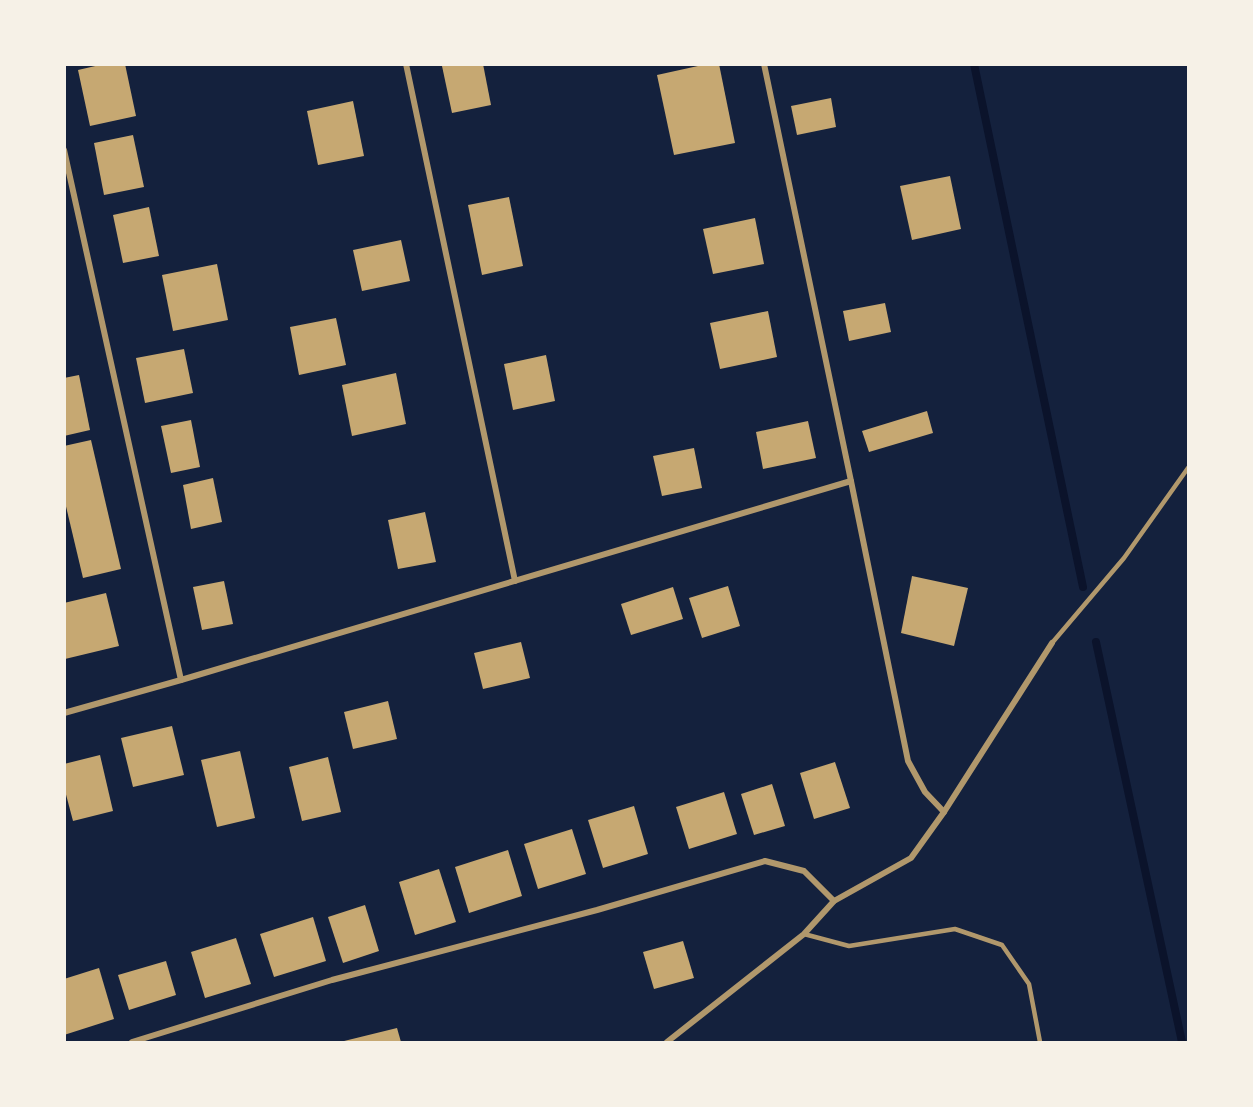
<svg xmlns="http://www.w3.org/2000/svg" width="1253" height="1107" viewBox="0 0 1253 1107" font-family="Overpass,sans-serif">
<style>
.lines{fill:none;stroke-linecap:round;stroke-linejoin:round}
.stream{stroke:#0b132b;stroke-width:8}
.building{fill:#c6a872}
.service{stroke:#b1986c;stroke-width:4.5}
.minor{stroke:#b1986c;stroke-width:6}
</style>
<rect width="100%" height="100%" fill="#14213d"/>
<g class="lines">
<g class="stream">
<polyline points="974,64 1083,587"/>
<polyline points="1096,642 1182,1042"/>
</g>
</g>
<g class="building">
<polygon points="104,64 125,64 136,116 90,126 78,70"/>
<polygon points="450,64 483,64 491,105 452,113 442,66"/>
<polygon points="707,64 719,64 735,143 674,155 657,75"/>
<polygon points="831,98 836,127 797,135 791,106"/>
<polygon points="353,101 364,156 318,165 307,111"/>
<polygon points="133,135 144,187 104,195 94,143"/>
<polygon points="950,176 961,229 912,240 900,186"/>
<polygon points="509,197 523,266 482,275 468,205"/>
<polygon points="149,207 159,256 123,263 113,215"/>
<polygon points="755,218 764,264 713,274 703,229"/>
<polygon points="401,240 410,281 362,291 353,250"/>
<polygon points="217,264 228,320 173,331 162,275"/>
<polygon points="885,303 891,332 849,341 843,311"/>
<polygon points="768,311 777,357 720,369 710,323"/>
<polygon points="336,318 346,365 299,375 290,327"/>
<polygon points="184,349 193,393 145,403 136,358"/>
<polygon points="546,355 555,401 513,410 504,364"/>
<polygon points="396,373 406,424 352,436 342,385"/>
<polygon points="79,375 90,430 64,436 64,378"/>
<polygon points="927,411 933,433 869,452 862,431"/>
<polygon points="191,420 200,467 171,473 161,426"/>
<polygon points="808,421 816,458 763,469 756,432"/>
<polygon points="91,440 121,569 83,578 64,498 64,446"/>
<polygon points="694,448 702,488 662,496 653,456"/>
<polygon points="213,478 222,522 191,529 183,485"/>
<polygon points="425,512 436,562 398,569 388,520"/>
<polygon points="912,576 968,588 954,646 901,633"/>
<polygon points="224,581 233,624 202,630 193,587"/>
<polygon points="728,586 740,626 702,638 689,598"/>
<polygon points="673,587 683,619 631,635 621,604"/>
<polygon points="106,593 119,646 65,659 64,603"/>
<polygon points="521,642 530,678 483,689 474,653"/>
<polygon points="388,701 397,739 353,749 344,712"/>
<polygon points="172,726 184,775 133,787 121,738"/>
<polygon points="240,751 255,818 217,827 201,760"/>
<polygon points="100,755 113,811 73,821 64,787 64,764"/>
<polygon points="328,757 341,812 302,821 289,767"/>
<polygon points="835,762 850,808 814,819 800,773"/>
<polygon points="772,784 785,826 754,835 741,794"/>
<polygon points="724,792 737,834 689,849 676,807"/>
<polygon points="634,806 648,854 603,868 588,820"/>
<polygon points="572,829 586,874 538,889 524,844"/>
<polygon points="508,850 522,896 469,913 455,867"/>
<polygon points="439,869 456,922 415,935 399,882"/>
<polygon points="365,905 379,951 343,963 328,917"/>
<polygon points="313,917 326,961 274,977 260,934"/>
<polygon points="236,938 251,984 205,998 191,952"/>
<polygon points="683,941 694,978 654,989 643,952"/>
<polygon points="166,961 176,995 129,1010 118,975"/>
<polygon points="99,968 114,1019 64,1035 64,979"/>
<polygon points="397,1028 401,1042 340,1042"/>
</g>
<g class="lines">
<g class="service">
<polyline points="1052,643 1124,558 1188,468"/>
<polyline points="804,934 849,946 955,929 1002,945 1029,984 1040,1042"/>
</g>
<g class="minor">
<polyline points="406,64 515,581"/>
<polyline points="764,64 851,481 908,761 925,792 944,812"/>
<polyline points="64,150 181,680"/>
<polyline points="64,713 181,680 851,481"/>
<polyline points="132,1042 332,980 597,910 765,861 804,871 834,901"/>
<polyline points="667,1042 804,934 834,901 911,858 944,812 1052,643"/>
</g>
</g>
<rect width="1253" height="1107" fill="none" stroke="#f6f1e7" stroke-width="132"/>
</svg>
